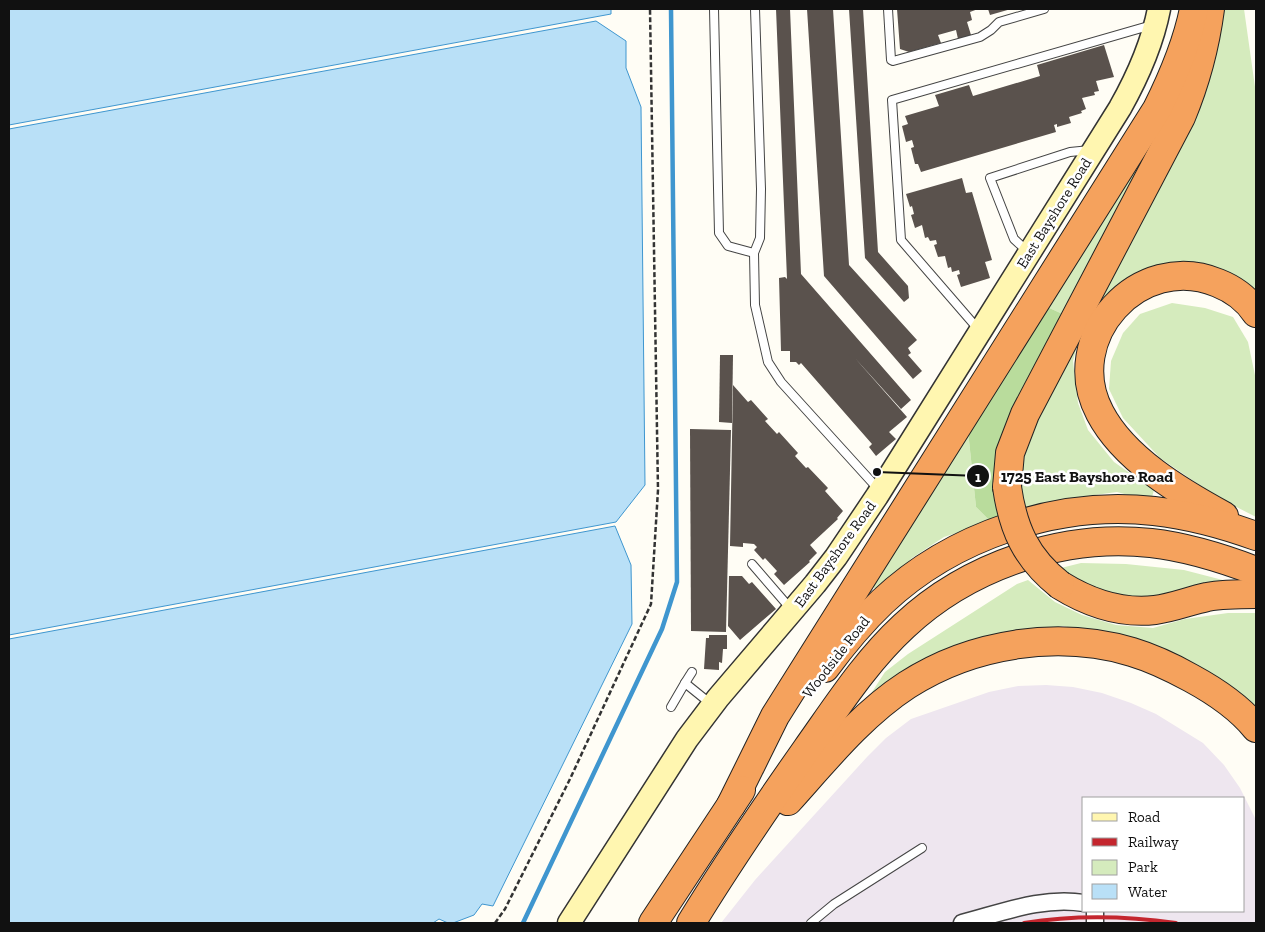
<svg xmlns="http://www.w3.org/2000/svg" width="1265" height="932" viewBox="0 0 1265 932" font-family="'Zilla Slab',serif">
<style>
.industrial{fill:#eee6ef;fill-rule:evenodd}
.green{fill:#d5ebbd}
.forest{fill:#b9dc9c}
.water{fill:#b9e0f7;stroke:#3f96cf}
.lines{fill:none;stroke-linecap:round;stroke-linejoin:round}
.stream{stroke:#3f96cf;stroke-width:4.5}
.building{fill:#5a524d}
.lane-casing{stroke:#444;stroke-width:10}
.street-casing{stroke:#444;stroke-width:19}
.secondary-casing{stroke:#333;stroke-width:25}
.highway-casing{stroke:#222;stroke-width:30}
.path{stroke:#333;stroke-width:2.5;stroke-dasharray:5 2.5;stroke-linecap:butt}
.lane{stroke:#fff;stroke-width:8}
.street{stroke:#fff;stroke-width:16}
.secondary{stroke:#fff6b0;stroke-width:22}
.highway{stroke:#f5a25d;stroke-width:28}
.rail{stroke:#c4262e;stroke-width:4}
.highway-bridge-casing{stroke:#222;stroke-width:30;stroke-linecap:butt}
.highway-bridge{stroke:#f5a25d;stroke-width:28}
.labels{text-anchor:middle;stroke-width:5;stroke-linejoin:round;paint-order:stroke}
.street-label{font-size:15px;fill:#111;stroke:#fff}
.leader{fill:none;stroke:#111;stroke-width:2}
.callout-dot{fill:#111;stroke:#fff;stroke-width:2}
.mark-label{font-size:15px;text-anchor:middle;font-weight:bold;fill:#fff}
.callout-label{font-size:16px;text-anchor:middle;font-weight:bold;fill:#111;stroke:#fff;stroke-width:5;stroke-linejoin:round;paint-order:stroke}
</style>
<rect width="100%" height="100%" fill="#fffdf5"/>
<path class="industrial" d="M1046,685L1073,687L1102,693L1131,703L1156,714L1203,743L1224,765L1240,788L1256,820V923H721L755,880L867,757L886,738L911,719L989,692L1018,686ZM1084,798H1244V911H1084Z"/>
<g class="green">
<polygon points="1216,9 1244,9 1256,94 1256,297 1234,278 1118,289 1096,310 1088,321"/>
<polygon points="1167,115 1067,316 1045,306"/>
<polygon points="1172,303 1205,308 1233,317 1248,342 1256,380 1256,517 1217,497 1160,458 1123,418 1109,389 1111,361 1123,333 1140,314"/>
<polygon points="1080,335 1073,361 1078,403 1088,430 1114,462 1154,490 1151,501 1117,492 1072,498 1023,514 1018,458"/>
<polygon points="968,431 976,507 991,522 944,537 912,558 879,592 872,586"/>
<polygon points="1081,563 1126,564 1184,570 1242,585 1196,594 1107,600 1053,570"/>
<polygon points="1028,580 1055,602 1082,615 1116,625 1153,628 1185,619 1228,613 1256,613 1256,713 1251,706 1208,671 1174,654 1115,637 1063,626 1003,638 876,697 872,692 885,672 908,654 1017,584"/>
</g>
<polygon class="forest" points="1045,306 1067,316 1000,518 991,522 976,507 968,431"/>
<g class="water">
<polygon points="9,9 611,9 611,14 9,125"/>
<polygon points="596,21 626,41 626,68 641,107 645,485 616,522 9,635 9,129"/>
<polygon points="615,526 631,565 632,624 493,906 482,904 474,915 453,923 448,923 439,919 433,923 9,923 9,639"/>
</g>
<g class="lines">
<polyline class="stream" points="523,923 662,629 677,582 671,9"/>
</g>
<g class="building">
<polygon points="776,9 790,9 801,274 911,400 901,409 854,357 907,417 889,432 896,439 876,456 869,447 872,444 801,363 799,365 796,362 790,362 790,351 781,351 779,278 785,277 787,279"/>
<polygon points="807,9 833,9 849,265 917,340 908,348 911,353 908,355 922,371 913,379 824,276"/>
<polygon points="849,9 863,9 878,252 908,286 909,298 904,302 865,258"/>
<polygon points="897,9 978,9 970,12 972,20 967,22 971,35 958,39 956,30 938,35 941,43 909,52 900,49"/>
<polygon points="988,9 1011,9 990,15"/>
<polygon points="1104,45 1114,77 1096,81 1099,91 1094,92 1095,95 1082,98 1086,109 1081,111 1082,113 1069,117 1071,123 1057,127 1057,124 1054,125 1056,132 921,172 918,164 915,164 911,148 914,147 912,140 906,142 902,126 908,124 905,116 939,106 935,95 969,85 973,96 1040,76 1037,65"/>
<polygon points="962,178 966,193 972,192 992,260 985,262 990,278 961,287 957,275 960,274 959,270 952,272 951,267 948,268 945,256 938,257 934,245 937,244 936,240 930,241 928,237 925,238 922,225 915,228 911,215 914,214 912,206 910,207 906,194"/>
<polygon points="720,355 733,355 732,423 719,422"/>
<polygon points="733,385 748,402 751,400 768,419 765,421 777,434 779,432 798,453 795,456 806,468 808,467 828,488 825,491 843,511 837,518 838,519 810,545 817,553 809,561 810,562 784,585 774,574 777,571 765,558 763,560 754,550 757,547 754,544 743,543 743,547 730,546"/>
<polygon points="690,429 731,430 726,632 691,631"/>
<polygon points="729,576 742,576 749,584 752,582 776,609 740,640 728,626"/>
<polygon points="709,635 727,635 727,649 723,649 722,663 719,662 719,670 704,669 706,638 709,638"/>
</g>
<g class="lines">
<g class="lane-casing">
<g id="lane">
<polyline points="714,9 719,233 728,246 754,253"/>
<polyline points="755,9 761,189 760,238 754,253 755,305 768,362 781,382 879,490"/>
<polyline points="888,9 891,60 893,61 980,37 991,30 999,22 1044,9"/>
<polyline points="1028,252 1014,239 990,178 1070,152 1090,150"/>
<polyline points="978,329 901,240 892,100 1152,25"/>
<polyline points="752,564 790,608"/>
<polyline points="685,683 692,672"/>
<polyline points="671,707 685,683 711,704"/>
<polyline points="811,923 834,904 922,848"/>
</g>
</g>
<g class="street-casing">
<g id="street">
<path d="M962,923C1001,913 1043,896 1084,903"/>
<polyline points="1095,923 1095,911"/>
</g>
</g>
<g class="secondary-casing">
<path id="secondary" d="M569,923L687,739L718,698L815,584L836,557L877,496L1120,108C1138,76 1152,45 1159,9"/>
</g>
<g class="highway-casing">
<g id="highway">
<path d="M1007,487L1010,453L1025,414L1181,117C1196,81 1205,47 1210,9"/>
<path d="M1224,516C1180,492 1124,459 1100,413C1060,338 1139,250 1218,283C1233,289 1247,299 1256,313"/>
<path d="M1060,585C1089,603 1120,614 1155,610C1172,608 1189,601 1207,597C1223,594 1240,594 1256,594"/>
<path d="M825,668C842,645 861,622 882,602C952,536 1057,500 1154,511C1189,515 1223,524 1256,536"/>
<path d="M788,801C825,760 861,715 907,685C972,643 1058,630 1132,652C1152,658 1173,668 1191,678C1215,691 1239,707 1256,728"/>
<path d="M731,805L775,716L1157,109C1173,77 1187,44 1194,9"/>
<polyline points="653,923 741,790"/>
<path d="M691,923C727,864 766,807 806,750C836,708 865,662 904,626C968,566 1063,533 1151,543C1187,547 1222,558 1256,571"/>
</g>
</g>
<polyline class="path" points="495,923 505,909 570,779 651,604 658,490 650,9"/>
<use href="#lane" class="lane"/>
<use href="#street" class="street"/>
<use href="#secondary" class="secondary"/>
<use href="#highway" class="highway"/>
<path class="rail" d="M1024,923C1074,915 1126,916 1176,923"/>
<g class="highway-bridge-casing">
<path id="highway-bridge" d="M1007,487C1013,529 1026,558 1060,585"/>
</g>
<use href="#highway-bridge" class="highway-bridge"/>
</g>
<g class="labels">
<g class="street-label">
<text transform="translate(1054 213) rotate(-58)" y="5">East Bayshore Road</text>
<text transform="translate(835 554) rotate(-54)" y="5">East Bayshore Road</text>
<text transform="translate(836 657) rotate(-52)" y="5">Woodside Road</text>
</g>
</g>
<path class="leader" d="M877 472L978 476"/>
<g class="callout-dot">
<circle cx="877" cy="472" r="5"/>
<circle cx="978" cy="476" r="12"/>
</g>
<g class="mark-label">
<text x="978" y="482">1</text>
</g>
<g class="callout-label">
<text x="1087" y="482">1725 East Bayshore Road</text>
</g>
<rect width="1265" height="932" fill="none" stroke="#111111" stroke-width="20"/>
<rect x="1082" y="797" width="162" height="115" fill="#ffffff" stroke="#a0a0a0"/>
<rect x="1092" y="813" width="25" height="8" fill="#fff6b0" stroke="#a0a0a0"/>
<text x="1128" y="822" font-size="15" fill="#111111">Road</text>
<rect x="1092" y="838" width="25" height="8" fill="#c4262e" stroke="#a0a0a0"/>
<text x="1128" y="847" font-size="15" fill="#111111">Railway</text>
<rect x="1092" y="860" width="25" height="15" fill="#d5ebbd" stroke="#a0a0a0"/>
<text x="1128" y="872" font-size="15" fill="#111111">Park</text>
<rect x="1092" y="884" width="25" height="15" fill="#b9e0f7" stroke="#a0a0a0"/>
<text x="1128" y="897" font-size="15" fill="#111111">Water</text>
</svg>
